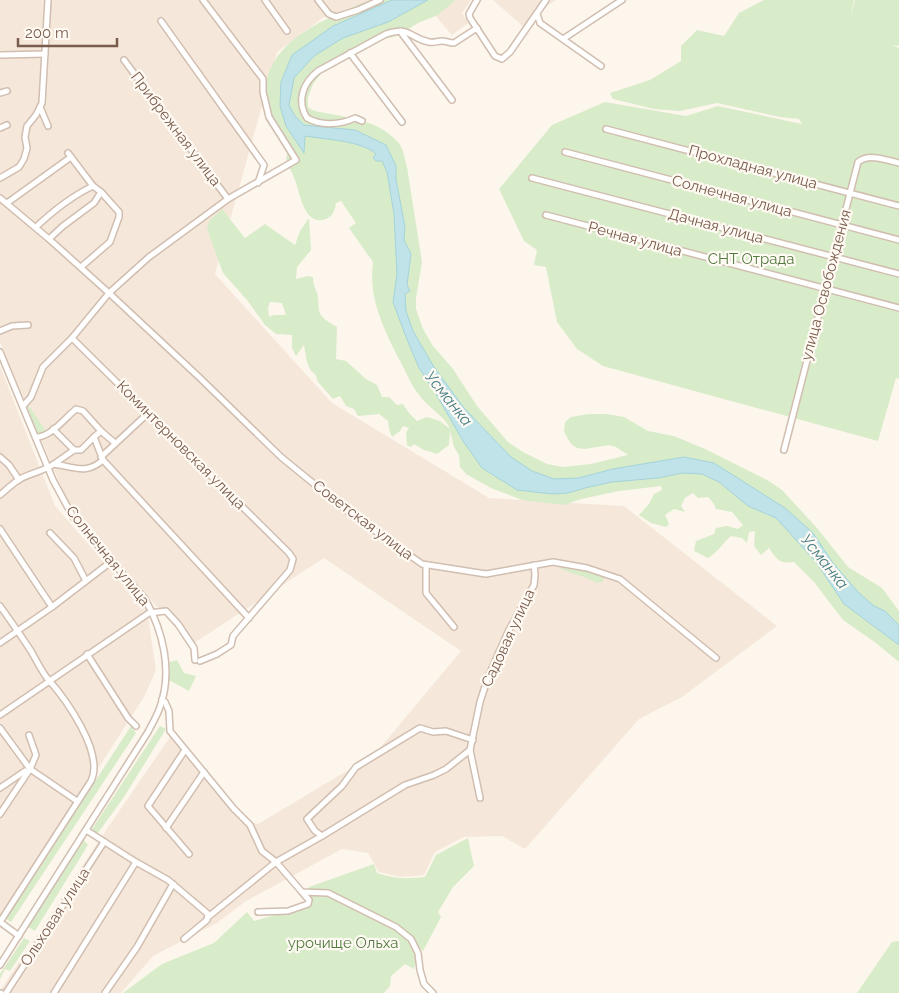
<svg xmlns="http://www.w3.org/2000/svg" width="899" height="993" viewBox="0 0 899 993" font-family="Raleway,sans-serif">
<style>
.residential{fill:#f5e8da}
.green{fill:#d8ecc9;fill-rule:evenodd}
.water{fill:#bfe3e8;stroke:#a5d3da}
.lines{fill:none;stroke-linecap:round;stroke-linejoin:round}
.minor-casing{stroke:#d1beb0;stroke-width:8}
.minor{stroke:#fff;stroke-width:5}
.labels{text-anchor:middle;stroke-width:4.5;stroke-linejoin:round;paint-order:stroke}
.street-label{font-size:15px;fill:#7a5c4d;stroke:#fffaf3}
.park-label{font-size:15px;fill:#537a41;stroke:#fffaf3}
.water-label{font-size:16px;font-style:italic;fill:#437c86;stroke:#fffaf3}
</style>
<rect width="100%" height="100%" fill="#fdf6ec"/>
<g class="residential">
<polygon points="0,0 377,0 371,5 324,17 277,52 215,274 332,403 489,498 624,506 777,626 682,697 639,719 525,849 502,836 464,837 435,852 424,875 400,877 379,872 368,853 342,849 246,901 217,923 153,956 121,993 0,993 0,991 100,839 170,737 239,820 258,824 375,754 461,651 324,558 191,645 71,510 0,342"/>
<polygon points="449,0 471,0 462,13 468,23 452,35 435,15"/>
<polygon points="493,0 556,0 548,5 526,29"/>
<polygon points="0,366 55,506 147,611 156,670 144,697 63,823 0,924"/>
</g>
<g class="green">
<path d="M370,0H456L438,15L418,23L398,36L379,40L325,69L313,84L308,97V107C314,112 322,112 330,114C354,118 384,123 400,145C404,151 405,160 407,167L422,262L416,298V309L423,329L433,346L453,369L477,406L508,442L523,452L547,464L563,467L591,464L628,455L616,447L609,445L585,449L577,448L571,444L564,432L565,422L571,417L589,414H606L624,417L648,431L674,436L705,449L769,481L782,490L817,528L848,567L882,588L899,611V662L876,643L843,620L814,582L794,562C780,564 777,560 769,548L761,555L754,546L755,531L749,532L747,543L742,538L731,536C722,544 717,553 708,558L694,551L696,541L714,534L716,528L727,526L738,529L743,525L732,512L716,509L714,504L708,497L698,498L693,493L685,498L681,506L685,512L674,509L665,515L669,524L666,527L651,523L639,515L649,504L654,494L662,490L661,486L619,491L581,499L564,505L522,500L491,488L466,474L460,467L459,455L454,447L450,431L449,445L437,454L424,450L414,444L411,447L407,445L406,433L409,428L403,426L400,431L392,437L389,429L388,421L379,414L358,416L354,409L346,406L340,396L333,399L318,382L315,374C306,369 306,355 304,345L296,356L292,348V335L276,334L265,325L247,300L223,273L207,229L209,221L222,209L245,238L265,224L295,245L300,231L309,218L311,250L297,267L296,279L308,276L313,277C313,284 315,287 317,293C319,299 318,304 319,310C320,318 330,323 337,327L336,359L346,361L366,379L377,385L382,397H389L397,405L403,404L409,413L417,421L427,417L440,421L450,429C444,415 428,408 419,395C411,385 406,372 400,361C384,330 368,298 373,262L349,228L356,223L341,201L336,203C335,210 333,216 326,219C304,227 300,193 295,180C292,172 288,166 286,158L289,150C284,144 268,125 266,120C263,112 265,101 265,93C267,39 328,18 370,0ZM270,302L282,303L286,315H274L269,317L268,308Z"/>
<polygon points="764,0 854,0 850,19 855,0 899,0 899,46 892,45 899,48 899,379 896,378 878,441 603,366 577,349 557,322 546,267 534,265 537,250 524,241 499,189 552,125 605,102 686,116 718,106 802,124 799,119 780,117 717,103 680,111 654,109 613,99 610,93 650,80 681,61 681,46 697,30 724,36 739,13"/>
<polygon points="29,406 46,431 38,435 26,408"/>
<path d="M558,567L592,572L595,574L605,577L602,582L596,583C591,577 568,574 558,567Z"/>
<polygon points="177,660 184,673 196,676 189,691 167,679 170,662"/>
<polygon points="131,726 136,733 11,922 6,919"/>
<polygon points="160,726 166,729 124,797 95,837 90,832"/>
<path d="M468,838L474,866L453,887L438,912L441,917L423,951L420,948L414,969L405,964L391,976L390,986L384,993H123L162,964L214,943L247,912L254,921L311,905L309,887L374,864L377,873C395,879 406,879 425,877L436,855Z"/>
<polygon points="83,839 88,845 35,931 28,927"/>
<polygon points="24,938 30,941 10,971 5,969 0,979 0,974"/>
<polygon points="899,941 899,993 857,993 892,942"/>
</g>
<path class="water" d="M392,0H428L388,22L343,38L314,56L294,78L289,105L295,116L304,125L355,130L386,145L396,166V179L405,227L404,240L411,254L407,285L410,291L405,294L406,311L413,331L434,367L464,408L511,457L532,471L554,479L578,478L613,469L684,457L714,463L785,508L813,533L833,563L858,592L874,606L885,611L899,625V645L844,604L816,562L776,518L748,506L719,482L702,474L683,473L658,478L612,482L585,488L568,493L553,494L517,490L482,468L463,441L436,394L419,368L406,337L393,302L397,274L394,214L387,172L382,161H376L373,158L376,154C363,141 323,139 305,136L304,153L286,126L280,106L281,82L292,55L333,26Z"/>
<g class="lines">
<g class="minor-casing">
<g id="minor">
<polyline points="265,0 287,31"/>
<polyline points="318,0 329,14 336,17 358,10 380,0"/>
<polyline points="477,0 469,14 470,18 495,56 502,59 510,52 546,0"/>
<polyline points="537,14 540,23 601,66"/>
<polyline points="161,21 264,165 258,183"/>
<polyline points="400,31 452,100"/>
<polyline points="563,39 622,0"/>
<polyline points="350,53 402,122"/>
<polyline points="0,55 45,54"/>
<polyline points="124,60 228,199"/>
<polyline points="0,93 7,91"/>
<polyline points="40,107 48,126"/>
<path d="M362,121L355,118C340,125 321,126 307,118C296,101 303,83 318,71L386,34C411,26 409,38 429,42C434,43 437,41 442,41C446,41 449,43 454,43L477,28"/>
<polyline points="0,128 7,125"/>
<polyline points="606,129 899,206"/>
<polyline points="565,152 899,240"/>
<polyline points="0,178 19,167 24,159 27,148 25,137 27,126 36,115 42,103 48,0"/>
<polyline points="532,178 899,274"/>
<polyline points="0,198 49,239 109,293 200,378 281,457 351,514 422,564 486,574 553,562 587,568 620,579 716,658"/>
<polyline points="7,203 71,157"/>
<polyline points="546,215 899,308"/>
<path d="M36,227C53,211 72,196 93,186"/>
<polyline points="49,239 63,226 94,203 101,192 93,186 68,153"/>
<polyline points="81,267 110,242 119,217 119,212 101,192"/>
<polyline points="0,331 12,326 28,325"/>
<polyline points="72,338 289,553 293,559 290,570 233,636 231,645 217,654 200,661"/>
<path d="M0,352L53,480L73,517L145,599C163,631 173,671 160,707C157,716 152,724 148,732L0,965"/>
<polyline points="23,406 31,397 43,367 72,338 109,293 149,257 228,199 296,160 269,117 263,92 263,79 203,0"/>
<polyline points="53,429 74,450"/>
<polyline points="101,431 115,443"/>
<path d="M36,437C51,437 65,418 76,409L83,411L101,431L94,437L103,460L249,618"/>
<path d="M784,450L858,162C869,153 886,160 899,163"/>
<polyline points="0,457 9,465 19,480"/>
<polyline points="101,457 144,417 144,409"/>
<polyline points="54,464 74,450 81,450 94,437"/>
<path d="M0,495C6,490 13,483 20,479C31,473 44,471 54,464C74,467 86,475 103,460"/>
<polyline points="0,529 52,607"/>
<polyline points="50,533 74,558 86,581"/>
<polyline points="426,565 426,593 454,627"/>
<path d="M0,606C11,621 21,636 31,651C36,660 41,670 47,678C65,698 105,753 91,781L0,922"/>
<polyline points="0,643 52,607 112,561"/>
<polyline points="87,654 128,718 136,726"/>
<polyline points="162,699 165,702 169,711 170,731 234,809 250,825 262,851 276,862 302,892 328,893 396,927 411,939 418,953 420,970 424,984 433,993"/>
<polyline points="0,715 149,613 166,611 178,624 194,648 195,660"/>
<polyline points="0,728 30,769 36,755 29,735"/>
<polyline points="185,750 148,806 189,854"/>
<polyline points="0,788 25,771"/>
<polyline points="480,798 470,750 480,702 488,677 508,632 534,585 535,575 534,565"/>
<polyline points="0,814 30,769 77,801"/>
<polyline points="166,828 204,772"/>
<polyline points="86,830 136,862 168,880 208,914 207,920 184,939"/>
<polyline points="322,836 405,785 434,775 446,769 470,750"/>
<polyline points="258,912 288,911 308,904 309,900 302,892"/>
<polyline points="208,917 276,862 322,836 315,831 307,819 342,786 356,767 420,728 433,732 446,731 473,740"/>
<polyline points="0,922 19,936"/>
<polyline points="0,993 1,993"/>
<polyline points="6,993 104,842"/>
<polyline points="54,993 136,862"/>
<polyline points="105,993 137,947 173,884"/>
</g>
</g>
<use href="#minor" class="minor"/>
</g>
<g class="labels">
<g class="street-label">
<text transform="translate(176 129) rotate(53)" y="5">Прибрежная улица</text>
<text transform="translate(753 167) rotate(15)" y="5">Прохладная улица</text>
<text transform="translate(732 196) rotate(15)" y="5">Солнечная улица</text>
<text transform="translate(716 226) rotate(15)" y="5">Дачная улица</text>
<text transform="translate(635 239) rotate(15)" y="5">Речная улица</text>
<text transform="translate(826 285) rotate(-75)" y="5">улица Освобождения</text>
<text transform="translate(181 445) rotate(45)" y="5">Коминтерновская улица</text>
<text transform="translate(363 520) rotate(37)" y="5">Советская улица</text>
<text transform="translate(108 556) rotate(51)" y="5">Солнечная улица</text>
<text transform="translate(508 638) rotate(-65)" y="5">Садовая улица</text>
<text transform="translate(55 917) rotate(-57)" y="5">Ольховая улица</text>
</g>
<g class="park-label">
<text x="751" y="264">СНТ Отрада</text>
<text x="343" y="948">урочище Ольха</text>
</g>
<g class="water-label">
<text transform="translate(449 398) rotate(51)" y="6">Усманка</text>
<text transform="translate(825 561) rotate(51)" y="6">Усманка</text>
</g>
</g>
<path d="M18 38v8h99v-8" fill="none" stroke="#7a5c4d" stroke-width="2.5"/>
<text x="25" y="38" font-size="15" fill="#7a5c4d" stroke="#fffaf3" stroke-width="4" paint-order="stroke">200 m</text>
</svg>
